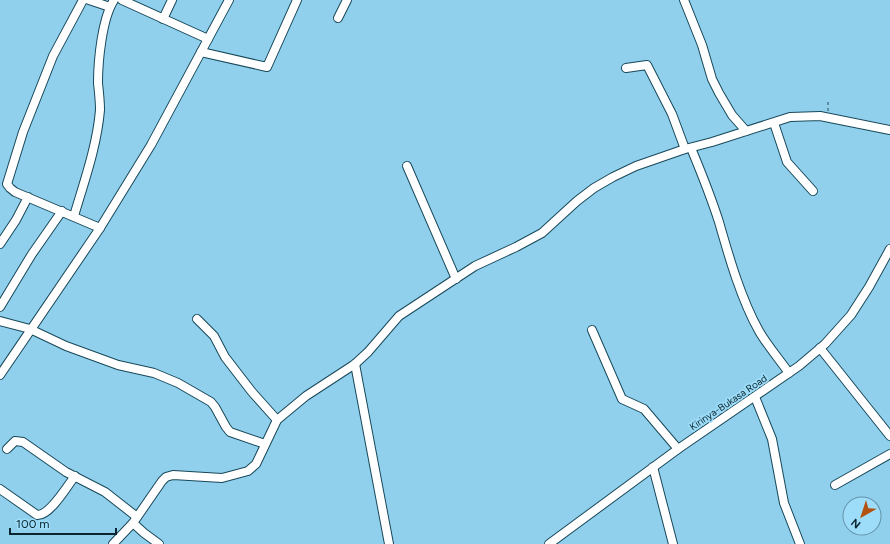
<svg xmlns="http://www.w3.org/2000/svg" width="890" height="544" viewBox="0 0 890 544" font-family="Figtree,sans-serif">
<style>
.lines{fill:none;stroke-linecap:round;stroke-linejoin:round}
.minor-casing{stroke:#17485a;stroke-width:10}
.path{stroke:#4a7688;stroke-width:1.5;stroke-dasharray:3 3;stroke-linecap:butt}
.minor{stroke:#fff;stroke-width:8}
.labels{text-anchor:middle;stroke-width:3.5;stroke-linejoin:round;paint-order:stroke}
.street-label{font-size:10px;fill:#0a252f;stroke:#9eddf9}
</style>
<rect width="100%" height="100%" fill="#91d0ec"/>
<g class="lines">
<g class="minor-casing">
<g id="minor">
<polyline points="83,0 53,56 23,132 7,184 10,188 15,192 100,228"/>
<polyline points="89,0 110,7"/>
<polyline points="122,0 208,39"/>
<polyline points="684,0 702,45 712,79 719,93 732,115 746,131"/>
<polyline points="338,18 347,0"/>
<polyline points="163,19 172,0"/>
<polyline points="201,52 267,67 297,0"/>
<polyline points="626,68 647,65 672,114 685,149"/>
<polyline points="774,123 787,162 813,191"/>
<path d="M691,148C701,172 711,197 719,222C729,257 741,299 759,331C767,345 779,359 789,373"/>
<polyline points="407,166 456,279"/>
<path d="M74,216C84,182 97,146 100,110C100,101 99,92 98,83C98,61 102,18 114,0"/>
<polyline points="0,244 16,220 28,197"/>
<polyline points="0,307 32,254 62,211"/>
<polyline points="197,319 214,336 225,357 252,392 277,420"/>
<polyline points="0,321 30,329 66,346 118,365 154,373 178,383 211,402 215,407 226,427 230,432 265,444"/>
<polyline points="592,330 622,399 644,409 678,449"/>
<polyline points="820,348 890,436"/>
<polyline points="355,364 389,544"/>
<polyline points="0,375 100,228 151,145 229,0"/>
<polyline points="755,397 772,439 784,503 800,544"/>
<polyline points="7,449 15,441 23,442 66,472 105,492 137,517"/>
<polyline points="653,467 673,544"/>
<polyline points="835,485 890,454"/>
<path d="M0,489L37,515C50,516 67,486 75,476"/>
<polyline points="133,523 144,533 159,544"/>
<polyline points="113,544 133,523 162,481 166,477 173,475 222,478 248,471 256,464 277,420 306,396 355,364 368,352 399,316 475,266 516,247 542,233 577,201 594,188 613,177 636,166 685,149 712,142 790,117 820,116 890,130"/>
<polyline points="549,544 678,449 799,366 825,344 851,315 869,287 890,249"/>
</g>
</g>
<polyline class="path" points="828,111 828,102"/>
<use href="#minor" class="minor"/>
</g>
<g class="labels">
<g class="street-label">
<text transform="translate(728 402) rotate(-34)" y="4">Kirinya-Bukasa Road</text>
</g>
</g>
<g transform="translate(862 516) rotate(219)"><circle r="19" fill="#9eddf9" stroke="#6393a8"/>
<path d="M0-3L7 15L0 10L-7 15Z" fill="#b35210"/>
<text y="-6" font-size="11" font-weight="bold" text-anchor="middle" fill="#0a252f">N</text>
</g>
<path d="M10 528v6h106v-6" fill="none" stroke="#0a252f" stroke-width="2"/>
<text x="16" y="528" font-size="12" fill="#0a252f" stroke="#9eddf9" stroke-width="3" paint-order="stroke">100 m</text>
</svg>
